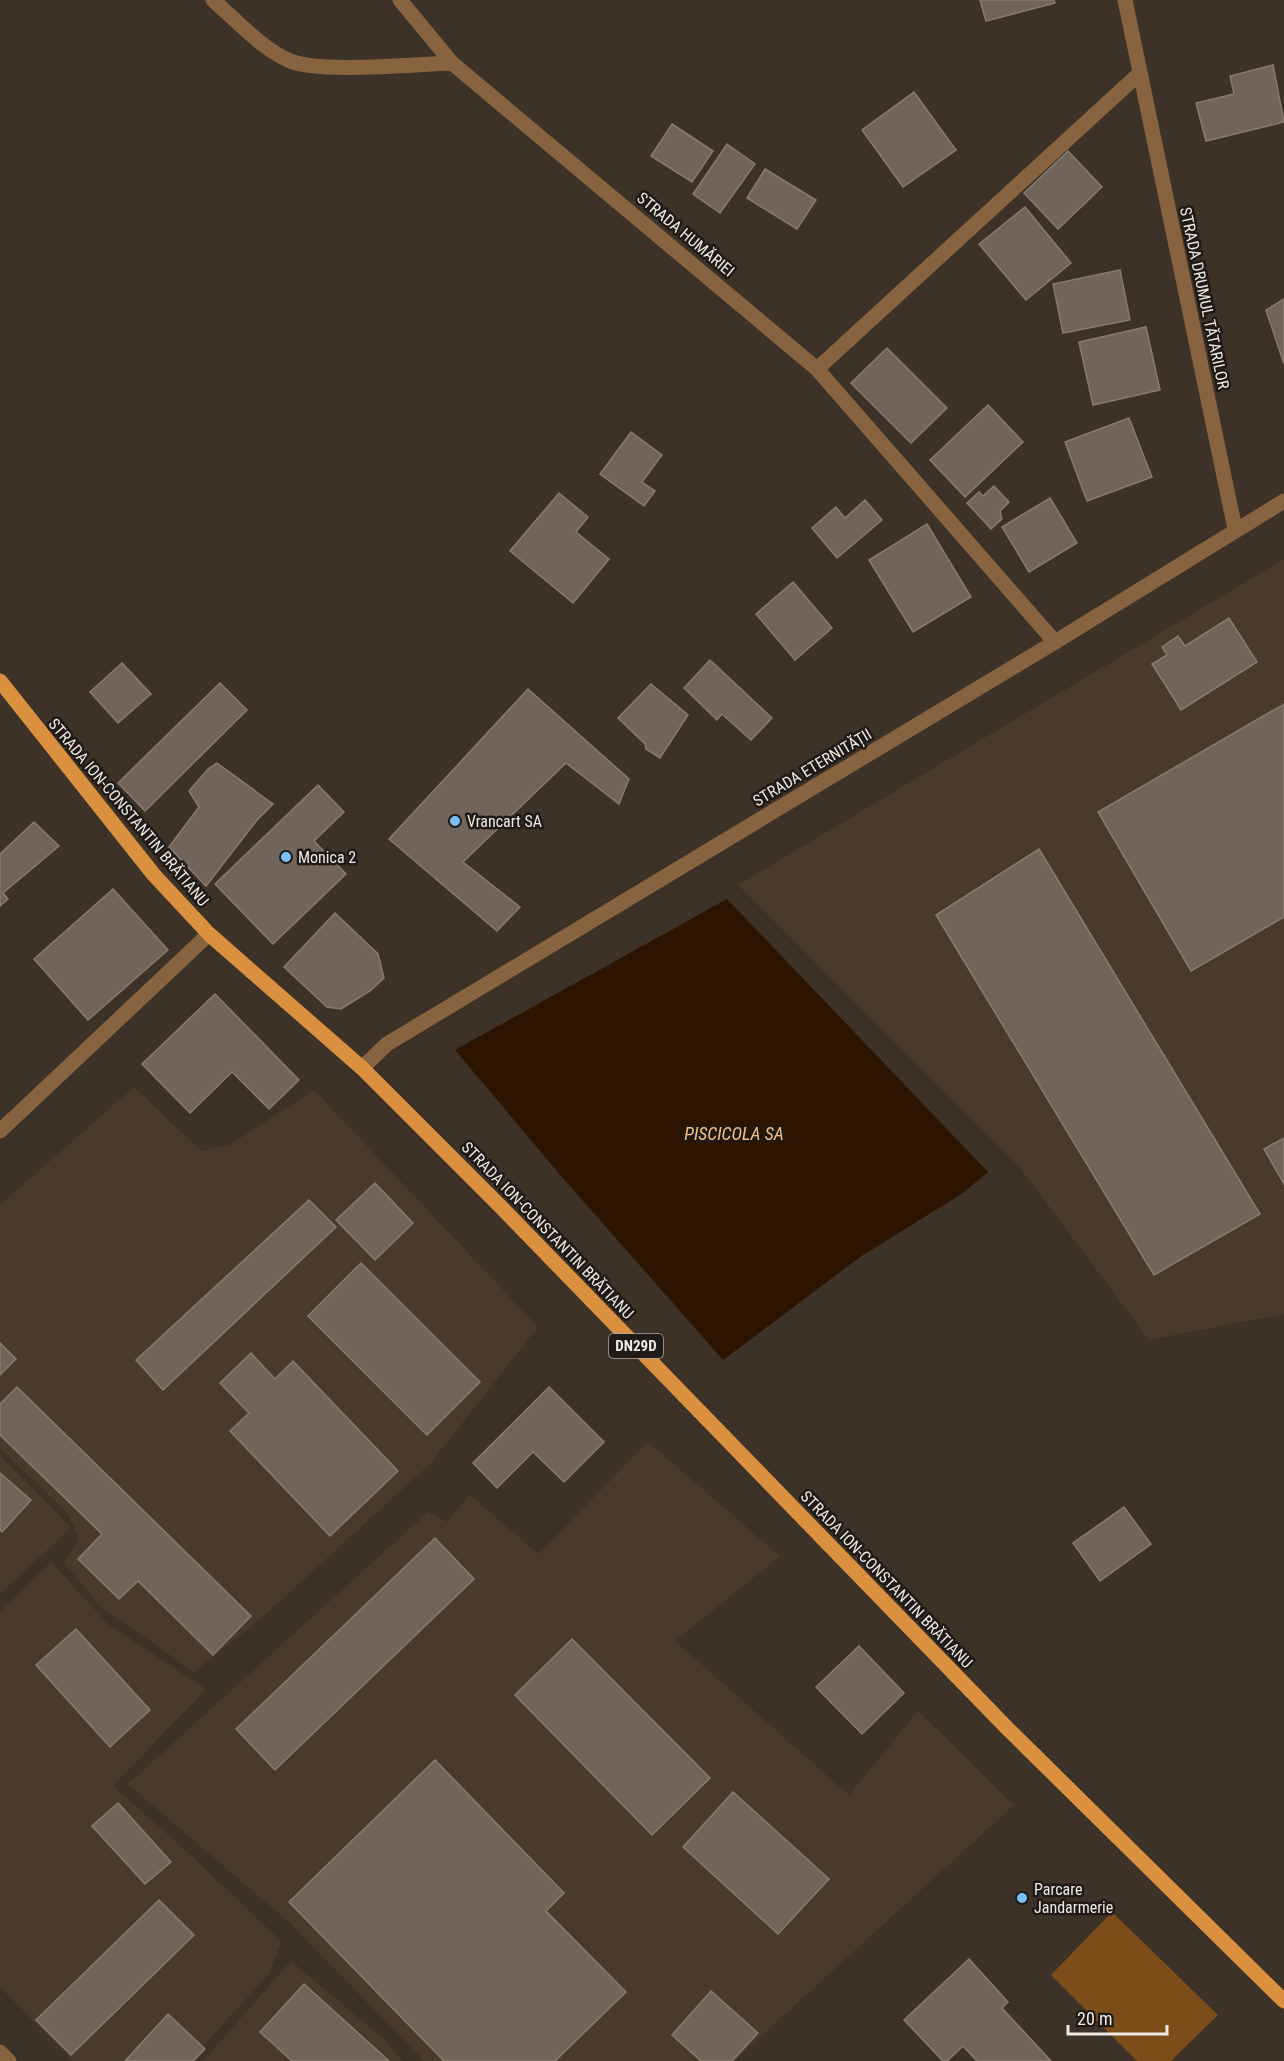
<svg xmlns="http://www.w3.org/2000/svg" width="1284" height="2061" viewBox="0 0 1284 2061" font-family="'Roboto Condensed',sans-serif">
<style>
.built{fill:#493a2c}
.green{fill:#7c4d18}
.water{fill:#2c1400}
.building{fill:#71655b;stroke:#877b70;stroke-width:1.5}
.lines{fill:none;stroke-linecap:round;stroke-linejoin:round}
.street{stroke:#886340;stroke-width:15}
.primary{stroke:#db903f;stroke-width:15}
.poi-dot{fill:#79bff8;stroke:#1f1a16;stroke-width:2}
.labels{text-anchor:middle;stroke-width:5;stroke-linejoin:round;paint-order:stroke}
.shield{fill:#1f1a16;stroke:#b1aba6;stroke-width:1.5}
.shield-label{font-size:15px;font-weight:bold;fill:#efe9e3}
.street-label{font-size:16px;fill:#efe9e3;stroke:#1f1a16}
.poi-label{font-size:16px;fill:#efe9e3;stroke:#1f1a16;text-anchor:start}
.water-label{font-size:18px;font-style:italic;fill:#f9be85;stroke:#1f1a16}
</style>
<rect width="100%" height="100%" fill="#3c3228"/>
<g class="built">
<polygon points="1284,559 1284,1314 1149,1340 1021,1169 738,885"/>
<polygon points="134,1087 201,1151 231,1144 314,1090 538,1327 430,1464 265,1615 194,1672 100,1606 64,1563 79,1540 69,1515 0,1448 0,1205"/>
<polygon points="648,1442 780,1556 675,1641 849,1795 918,1711 1014,1805 734,2061 424,2061 289,1922 128,1784 428,1512 448,1522 469,1494 538,1554"/>
<polygon points="0,1455 71,1528 0,1594"/>
<polygon points="51,1562 108,1624 206,1689 113,1786 183,1848 281,1941 269,1974 189,2061 73,2061 0,1987 0,1611"/>
<polygon points="291,1961 385,2040 402,2061 203,2061"/>
</g>
<polygon class="green" points="1112,1912 1218,2015 1171,2061 1137,2061 1051,1975"/>
<polygon class="water" points="727,899 988,1172 963,1193 860,1257 723,1360 562,1177 455,1050"/>
<g class="building">
<polygon points="980,0 1054,0 1055,3 986,21"/>
<polygon points="1273,65 1284,122 1206,141 1196,103 1234,94 1230,76"/>
<polygon points="914,92 956,150 903,187 862,130"/>
<polygon points="672,124 713,151 692,182 651,156"/>
<polygon points="727,144 755,164 720,213 693,194"/>
<polygon points="1068,151 1102,187 1058,229 1024,193"/>
<polygon points="765,169 816,200 797,229 747,198"/>
<polygon points="1025,207 1071,263 1026,300 979,244"/>
<polygon points="1120,270 1130,320 1063,333 1053,284"/>
<polygon points="1284,299 1284,364 1266,310"/>
<polygon points="1146,327 1160,390 1093,405 1079,342"/>
<polygon points="887,348 947,408 911,443 851,383"/>
<polygon points="988,405 1023,442 965,497 930,460"/>
<polygon points="1129,418 1152,477 1087,501 1065,442"/>
<polygon points="631,432 662,455 642,482 655,491 644,506 600,474"/>
<polygon points="994,486 1009,502 1000,511 1002,519 991,529 967,503 979,492 983,496"/>
<polygon points="559,493 588,517 576,532 609,559 573,603 510,551"/>
<polygon points="1050,498 1077,543 1029,572 1002,527"/>
<polygon points="865,500 882,520 837,558 812,528 836,507 845,518"/>
<polygon points="927,524 971,597 913,632 869,560"/>
<polygon points="793,582 832,628 795,660 756,614"/>
<polygon points="1229,618 1257,662 1181,710 1152,664 1167,655 1162,647 1178,636 1185,646"/>
<polygon points="710,660 772,718 751,740 722,714 717,720 684,688"/>
<polygon points="122,663 151,694 118,723 90,692"/>
<polygon points="220,683 247,710 145,811 118,783"/>
<polygon points="651,684 688,715 660,758 646,749 645,744 618,718"/>
<polygon points="528,689 629,779 619,804 566,763 463,862 520,907 497,931 389,839"/>
<polygon points="1284,704 1284,917 1191,971 1098,812"/>
<polygon points="217,763 273,804 257,820 206,886 169,847 199,807 189,791 208,769"/>
<polygon points="318,785 344,812 314,841 346,874 273,944 215,884"/>
<polygon points="34,822 59,846 3,893 8,899 0,906 0,854"/>
<polygon points="1039,849 1260,1214 1154,1275 936,915"/>
<polygon points="113,889 168,950 88,1020 34,959"/>
<polygon points="335,913 378,954 384,978 370,991 341,1009 327,1007 284,967"/>
<polygon points="215,994 299,1080 269,1109 232,1072 190,1113 142,1064"/>
<polygon points="1284,1138 1284,1184 1264,1149"/>
<polygon points="375,1183 413,1223 375,1260 336,1220"/>
<polygon points="309,1200 336,1227 163,1390 136,1360"/>
<polygon points="361,1263 480,1382 427,1435 308,1316"/>
<polygon points="0,1343 16,1359 0,1375"/>
<polygon points="251,1353 275,1379 293,1361 398,1471 330,1536 230,1431 249,1413 220,1383"/>
<polygon points="17,1387 251,1616 213,1655 138,1581 119,1599 78,1559 102,1534 0,1435 0,1404"/>
<polygon points="549,1387 604,1442 564,1482 533,1452 497,1488 473,1463"/>
<polygon points="0,1473 31,1500 2,1532 0,1530"/>
<polygon points="1124,1507 1151,1544 1100,1581 1073,1543"/>
<polygon points="435,1538 474,1579 275,1770 236,1729"/>
<polygon points="76,1629 150,1710 110,1747 36,1665"/>
<polygon points="572,1639 710,1778 652,1835 515,1695"/>
<polygon points="859,1646 904,1693 862,1734 816,1687"/>
<polygon points="435,1760 564,1893 546,1911 626,1992 555,2061 444,2061 289,1902"/>
<polygon points="733,1792 829,1879 778,1934 683,1847"/>
<polygon points="118,1803 171,1862 145,1884 92,1826"/>
<polygon points="159,1900 194,1935 71,2055 36,2020"/>
<polygon points="969,1959 1008,2002 1002,2008 1051,2061 977,2061 963,2046 947,2061 943,2061 904,2020"/>
<polygon points="304,1984 389,2061 292,2061 260,2032"/>
<polygon points="711,1991 758,2033 732,2061 701,2061 672,2035"/>
<polygon points="168,2014 205,2049 193,2061 125,2061"/>
</g>
<g class="lines">
<g class="street">
<path d="M213,0C236,20 260,47 288,60C316,74 417,64 452,63L817,369L1055,642"/>
<polyline points="400,0 452,63"/>
<polyline points="1125,0 1235,529"/>
<polyline points="817,369 1140,73"/>
<polyline points="362,1068 387,1044 1055,642 1284,501"/>
<polyline points="0,1131 209,934"/>
<polyline points="0,2052 9,2061"/>
</g>
<polyline class="primary" points="0,681 154,875 209,934 362,1068 500,1206 1007,1728 1284,2001"/>
</g>
<g class="poi-dot">
<circle cx="455" cy="821" r="6"/>
<circle cx="286" cy="857" r="6"/>
<circle cx="1022" cy="1898" r="6"/>
</g>
<g class="labels">
<rect class="shield" x="609" y="1334" width="54" height="24" rx="4.5"/>
<g class="shield-label">
<text x="636" y="1351">DN29D</text>
</g>
<g class="street-label">
<text transform="translate(686 234) rotate(40)" y="6">STRADA HUMĂRIEI</text>
<text transform="translate(1205 298) rotate(78)" y="6">STRADA DRUMUL TĂTARILOR</text>
<text transform="translate(812 767) rotate(-31)" y="6">STRADA ETERNITĂȚII</text>
<text transform="translate(129 812) rotate(50)" y="6">STRADA ION-CONSTANTIN BRĂTIANU</text>
<text transform="translate(548 1230) rotate(46)" y="6">STRADA ION-CONSTANTIN BRĂTIANU</text>
<text transform="translate(887 1579) rotate(46)" y="6">STRADA ION-CONSTANTIN BRĂTIANU</text>
</g>
<g class="poi-label">
<text x="467" y="827">Vrancart SA</text>
<text x="298" y="863">Monica 2</text>
<text x="1034" y="1895">Parcare<tspan x="1034" dy="18">Jandarmerie</tspan></text>
</g>
<g class="water-label">
<text x="734" y="1140">PISCICOLA SA</text>
</g>
</g>
<path d="M1068 2025v9h99v-9" fill="none" stroke="#efe9e3" stroke-width="3"/>
<text x="1077" y="2025" font-size="18" fill="#efe9e3" stroke="#1f1a16" stroke-width="4.5" paint-order="stroke">20 m</text>
</svg>
